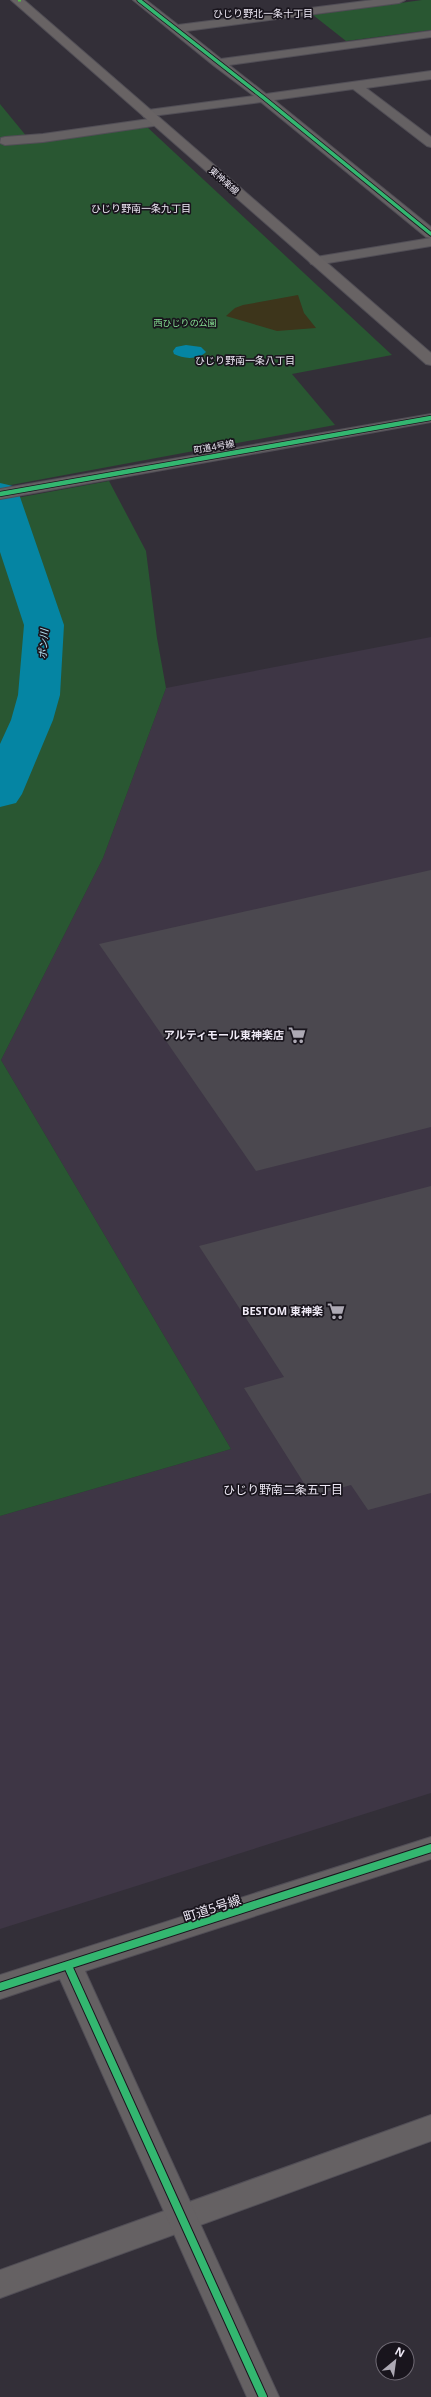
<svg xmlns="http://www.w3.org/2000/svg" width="431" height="2397" viewBox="0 0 431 2397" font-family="'Open Sans','Noto Sans JP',sans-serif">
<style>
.commercial{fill:#3e3645}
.green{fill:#295732}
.sand{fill:#3d351b}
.water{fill:#0585a3}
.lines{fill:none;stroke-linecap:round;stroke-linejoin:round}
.river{fill:#0585a3;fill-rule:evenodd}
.building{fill:#4b484f}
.minor-casing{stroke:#514e56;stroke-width:2}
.tertiary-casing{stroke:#514e56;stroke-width:2}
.secondary-casing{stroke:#514e56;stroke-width:2}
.minor{fill:#656163;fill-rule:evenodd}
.tertiary{fill:#656163;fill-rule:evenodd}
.secondary{fill:#686364;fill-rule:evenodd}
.quiet{stroke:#58b947;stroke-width:3;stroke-dasharray:6 3;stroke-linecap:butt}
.cycleway-far2-casing{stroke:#19151d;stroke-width:5}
.cycleway-far1-casing{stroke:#19151d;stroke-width:6}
.cycleway-casing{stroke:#19151d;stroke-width:10}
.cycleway-far2{stroke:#33b770;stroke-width:3.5}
.cycleway-far1{stroke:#33b770;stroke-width:4.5}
.cycleway{stroke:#33b770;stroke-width:8}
.labels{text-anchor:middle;stroke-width:3.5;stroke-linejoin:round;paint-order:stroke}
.far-street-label{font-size:9px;fill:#efeaf6;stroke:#19151d}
.far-park-label{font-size:9px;fill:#86e294;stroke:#19151d}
.far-neighbourhood-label{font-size:10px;fill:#efeaf6;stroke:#19151d}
.far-water-label{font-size:10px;font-style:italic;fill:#b4e6f7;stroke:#19151d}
.poi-label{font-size:11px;font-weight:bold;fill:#efeaf6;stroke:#19151d;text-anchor:end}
.neighbourhood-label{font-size:12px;fill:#efeaf6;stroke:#19151d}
.near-street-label{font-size:13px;fill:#efeaf6;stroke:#19151d}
</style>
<rect width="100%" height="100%" fill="#332f38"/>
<polygon class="commercial" points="431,637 431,1793 0,1929 0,1516 231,1449 1,1060 103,858 166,688"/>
<g class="green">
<polygon points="422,0 431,0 431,30 346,41 313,15"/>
<polygon points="0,104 32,143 146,126 392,355 292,374 335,425 0,487"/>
<polygon points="109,481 146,551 157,638 166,688 103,858 1,1060 231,1449 0,1516 0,501"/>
</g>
<polygon class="sand" points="298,295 304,313 316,328 277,331 226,316 235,308 243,305"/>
<path class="water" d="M186,345L201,347L206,352C198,360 183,359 174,354L173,351L176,347Z"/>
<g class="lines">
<polygon class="river" points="0,483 13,486 19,494 64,625 60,695 53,720 22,794 16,803 0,807 0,744 11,720 18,695 24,625 0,552"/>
</g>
<g class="building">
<polygon points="431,870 431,1127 256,1171 99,944"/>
<polygon points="431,1186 431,1493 368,1510 351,1485 312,1496 244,1388 284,1377 199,1246"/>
</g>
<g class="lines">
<g class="minor-casing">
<g id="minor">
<polygon points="133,0 146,0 178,25 373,0 405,0 399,3 186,31 221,59 431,31 431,37 229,65 266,94 431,71 431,79 366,88 431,137 431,147 427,146 353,89 274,100 431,227 431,246 316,265 311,264 309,261 316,257 431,238 426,237 261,102 144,117 142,114 144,111 148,110 254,96 213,65"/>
<polygon points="156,118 160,119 162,122 160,125 43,142 5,145 0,143 1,138 5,137 43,134"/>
<polygon points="431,2115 431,2141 0,2298 0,2270"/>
</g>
</g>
<g class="tertiary-casing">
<g id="tertiary">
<polygon points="431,414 431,422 0,499 0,489"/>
<polygon points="431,1837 431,1859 85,1971 279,2397 247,2397 60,1979 0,1999 0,1975"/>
</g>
</g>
<g class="secondary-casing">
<polygon id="secondary" points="11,0 24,0 431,353 431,365 426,364"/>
</g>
<use href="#minor" class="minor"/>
<use href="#tertiary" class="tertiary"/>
<use href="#secondary" class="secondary"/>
<polyline class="quiet" points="18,0 21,0"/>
<g class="cycleway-far2-casing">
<polyline id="cycleway-far2" points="139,0 264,98 431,234"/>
</g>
<g class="cycleway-far1-casing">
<polyline id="cycleway-far1" points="0,494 431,418"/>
</g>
<g class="cycleway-casing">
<g id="cycleway">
<polyline points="68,1966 263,2397"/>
<polyline points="0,1987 431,1848"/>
</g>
</g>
<use href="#cycleway-far2" class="cycleway-far2"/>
<use href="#cycleway-far1" class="cycleway-far1"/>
<use href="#cycleway" class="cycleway"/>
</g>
<defs>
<g id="supermarket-bare" transform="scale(1.38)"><path d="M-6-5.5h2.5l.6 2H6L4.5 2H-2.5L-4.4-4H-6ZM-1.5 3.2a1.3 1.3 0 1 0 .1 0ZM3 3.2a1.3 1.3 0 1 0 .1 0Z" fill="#ada9b4" stroke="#19151d" stroke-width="2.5" paint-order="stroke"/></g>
</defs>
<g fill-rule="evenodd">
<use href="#supermarket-bare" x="297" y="1035"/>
<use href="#supermarket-bare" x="336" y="1311"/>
</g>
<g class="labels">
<g class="far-street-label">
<text transform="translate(224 181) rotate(41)" y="3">東神楽線</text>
<text transform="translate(214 447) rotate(-10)" y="3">町道4号線</text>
</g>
<g class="far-park-label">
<text x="185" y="326">西ひじりの公園</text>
</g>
<g class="far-neighbourhood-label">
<text x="263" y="17">ひじり野北一条十丁目</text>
<text x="141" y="212">ひじり野南一条九丁目</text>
<text x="245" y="364">ひじり野南一条八丁目</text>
</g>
<g class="far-water-label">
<text transform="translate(43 644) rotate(-86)" y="4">ポン川</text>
</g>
<g class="poi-label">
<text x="284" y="1039">アルティモール東神楽店</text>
<text x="323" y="1315">BESTOM 東神楽</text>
</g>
<g class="neighbourhood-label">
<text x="283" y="1494">ひじり野南二条五丁目</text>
</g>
<g class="near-street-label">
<text transform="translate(212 1908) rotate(-18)" y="5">町道5号線</text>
</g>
</g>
<g transform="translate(395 2361) rotate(29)"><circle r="19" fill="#19151d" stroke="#6f6a74"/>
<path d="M0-3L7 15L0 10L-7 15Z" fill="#ada9b4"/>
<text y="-6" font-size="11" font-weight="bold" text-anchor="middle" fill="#efeaf6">N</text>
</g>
</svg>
